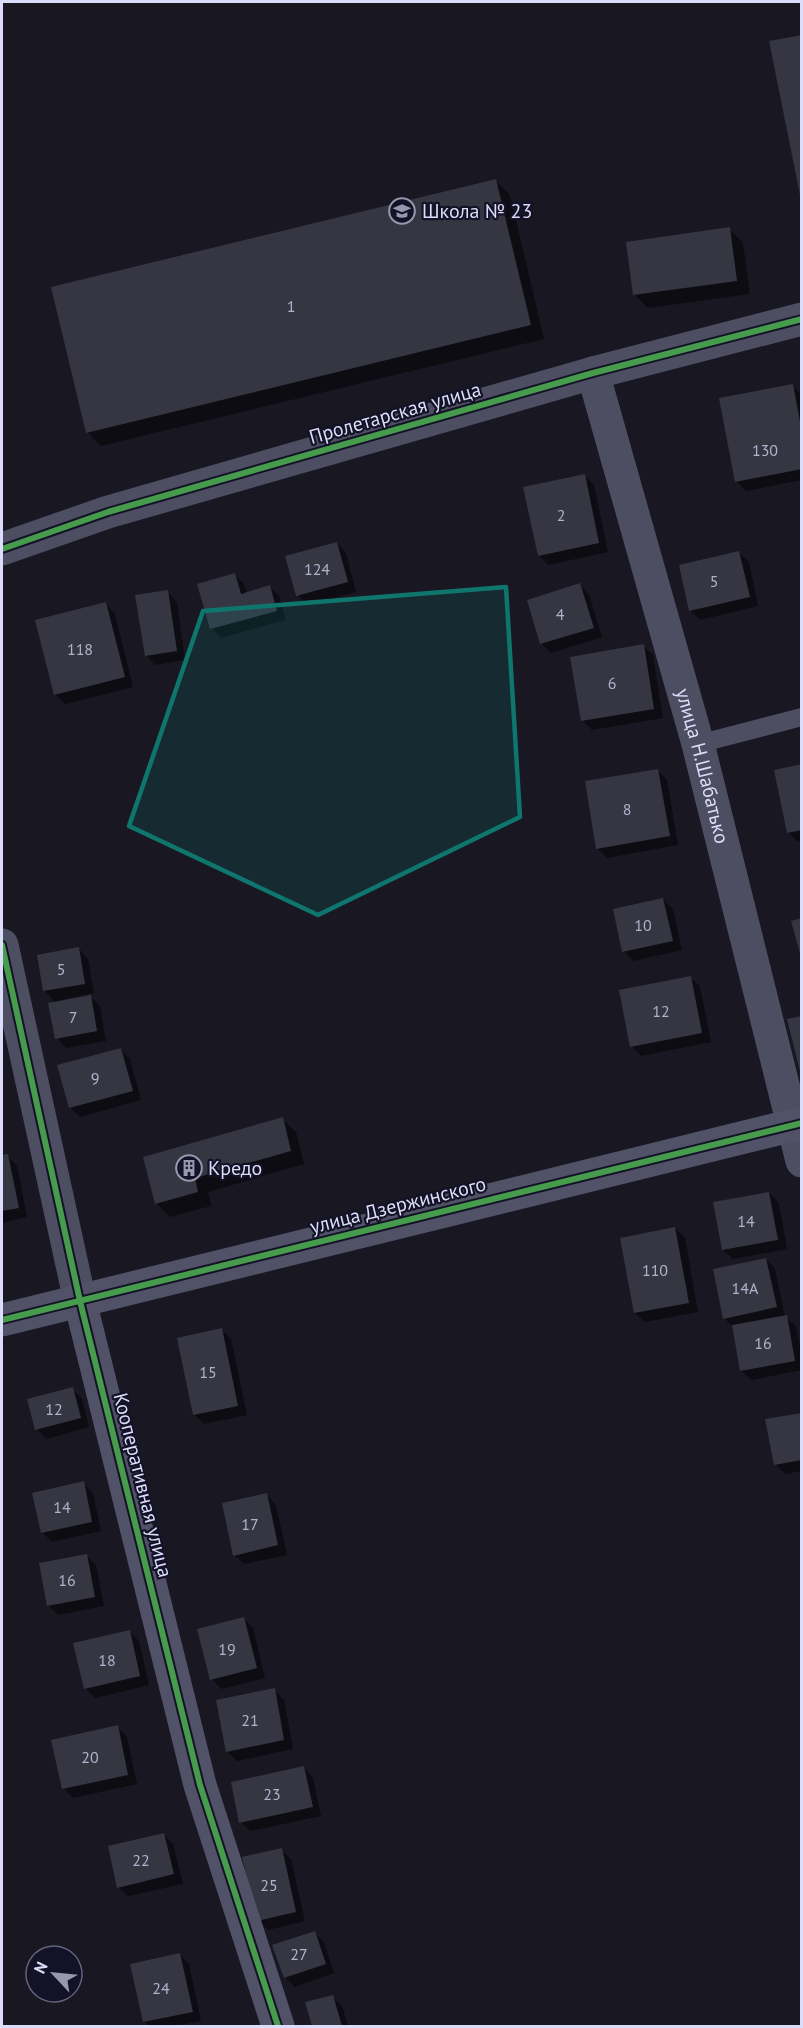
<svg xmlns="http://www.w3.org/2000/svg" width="803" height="2028" viewBox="0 0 803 2028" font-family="'PT Sans',sans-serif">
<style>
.shadow{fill:#0007}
.building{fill:#363643}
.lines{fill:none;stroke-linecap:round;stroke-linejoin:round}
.lane{stroke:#4d4e62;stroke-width:18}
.street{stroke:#4d4e62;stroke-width:33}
.secondary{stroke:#515267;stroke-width:33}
.cycleway-casing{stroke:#141227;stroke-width:10}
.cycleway{stroke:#469c4c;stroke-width:6}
.marked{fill:#0f766e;fill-opacity:0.2;stroke:#0f766e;stroke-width:4.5;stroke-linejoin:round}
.labels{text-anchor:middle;stroke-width:4.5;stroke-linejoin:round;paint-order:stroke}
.number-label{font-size:16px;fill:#b2b2cd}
.poi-label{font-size:20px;fill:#dcdcfb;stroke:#141227;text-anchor:start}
.street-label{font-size:20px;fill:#dcdcfb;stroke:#141227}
</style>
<rect width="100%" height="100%" fill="#181722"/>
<g class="shadow">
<polygon points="496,181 510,195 544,339 101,446 87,432"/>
<polygon points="729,229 743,243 750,294 648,308 634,294"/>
<polygon points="792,386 802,395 802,480 746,491 736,481"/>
<polygon points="584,475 594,485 608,552 548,565 539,555"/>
<polygon points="337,543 346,553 356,592 307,605 298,595"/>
<polygon points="739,553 749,562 758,606 700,620 691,611"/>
<polygon points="235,575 244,584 247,593 270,587 279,596 286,620 221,638 212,629 199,585"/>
<polygon points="580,585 589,595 602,637 551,653 541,643"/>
<polygon points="167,592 177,602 185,660 155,665 146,655"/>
<polygon points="106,604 115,614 133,687 65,704 55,694"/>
<polygon points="643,646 653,655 663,718 592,730 582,720"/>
<polygon points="802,766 802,841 798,842 788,832"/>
<polygon points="657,770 667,780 678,845 607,858 597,848"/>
<polygon points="663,899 673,909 682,950 633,961 624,951"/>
<polygon points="79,949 88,959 94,993 64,999 64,1001 91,997 100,1006 106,1041 66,1048 57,1038 56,1003 45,991 39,957"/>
<polygon points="690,977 700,987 711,1042 641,1056 632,1046"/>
<polygon points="121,1050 130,1059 141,1100 80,1117 70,1107"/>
<polygon points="282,1119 296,1132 304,1164 208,1192 211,1206 170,1217 156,1203"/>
<polygon points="7,1156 17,1165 27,1217 2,1223 2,1157"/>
<polygon points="769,1193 779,1203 787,1249 733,1259 723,1250"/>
<polygon points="675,1228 685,1238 698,1312 645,1322 635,1313"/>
<polygon points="766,1259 775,1269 785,1317 796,1326 802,1357 802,1370 751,1380 741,1370 734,1328 724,1318"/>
<polygon points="222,1330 231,1339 247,1415 204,1424 195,1415 179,1339"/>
<polygon points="72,1389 82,1399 89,1427 46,1439 37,1429"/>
<polygon points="802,1414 802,1471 785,1474 776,1465"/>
<polygon points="83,1483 93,1493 101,1531 52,1542 42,1532"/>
<polygon points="267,1495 276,1505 287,1555 244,1564 234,1555"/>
<polygon points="86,1555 96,1565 104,1606 58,1615 48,1605"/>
<polygon points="244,1619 253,1628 265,1678 221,1689 212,1679"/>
<polygon points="130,1632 139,1641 149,1685 95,1698 85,1688"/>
<polygon points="274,1690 284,1700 293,1749 237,1761 227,1751"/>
<polygon points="117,1727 127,1737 137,1784 73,1798 63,1788"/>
<polygon points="304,1768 313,1778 321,1816 250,1831 241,1822"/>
<polygon points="164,1835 173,1844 183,1884 128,1896 118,1887"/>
<polygon points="281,1850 291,1859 305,1921 268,1930 258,1920"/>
<polygon points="314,1932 324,1942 334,1973 295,1987 285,1977"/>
<polygon points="180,1955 189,1964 201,2021 174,2026 149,2026 144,2021"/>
<polygon points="332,1997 342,2006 348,2026 314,2026 307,2004"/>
</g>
<g class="building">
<polygon points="802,35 802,195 800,195 769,41"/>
<polygon points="496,179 531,325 86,433 51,287"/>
<polygon points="730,227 737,281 633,295 626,242"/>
<polygon points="793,384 802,432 802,469 735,482 719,398"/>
<polygon points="585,474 599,543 538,556 523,487"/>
<polygon points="337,542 348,582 296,596 285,556"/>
<polygon points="739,551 750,597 689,611 679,565"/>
<polygon points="235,573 241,594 270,585 277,611 210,629 197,584"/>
<polygon points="580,583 594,628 540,644 527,600"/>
<polygon points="168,590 177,651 145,656 135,595"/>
<polygon points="106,602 125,677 54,695 35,620"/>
<polygon points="644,644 654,709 581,721 570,657"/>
<polygon points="802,764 802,830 787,833 774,770"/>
<polygon points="658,769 670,836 596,849 585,781"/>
<polygon points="663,898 673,941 622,952 613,909"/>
<polygon points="802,918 802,957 801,957 791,921"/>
<polygon points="79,947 85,984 43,991 37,955"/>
<polygon points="691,976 702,1033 630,1047 619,990"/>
<polygon points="91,995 97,1031 55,1039 48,1003"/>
<polygon points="802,1016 802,1075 801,1075 787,1019"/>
<polygon points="121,1048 133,1091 69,1108 57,1065"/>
<polygon points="283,1117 291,1151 195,1178 198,1192 155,1204 143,1157"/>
<polygon points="8,1154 19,1208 2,1211 2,1155"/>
<polygon points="769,1192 778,1240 722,1250 713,1202"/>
<polygon points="675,1227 689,1303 634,1313 620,1238"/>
<polygon points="766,1258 777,1307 723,1319 713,1269"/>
<polygon points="787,1315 795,1361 740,1371 732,1325"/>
<polygon points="222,1328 238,1406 193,1415 177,1338"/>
<polygon points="73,1387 81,1418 35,1430 27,1399"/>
<polygon points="802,1413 802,1460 774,1465 765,1419"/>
<polygon points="84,1481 92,1522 41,1533 32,1493"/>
<polygon points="267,1493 278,1545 233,1556 222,1503"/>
<polygon points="87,1554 95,1597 47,1606 39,1563"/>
<polygon points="244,1617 257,1668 210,1680 197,1629"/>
<polygon points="130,1630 140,1676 84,1689 73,1643"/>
<polygon points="275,1688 284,1740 226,1752 216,1700"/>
<polygon points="118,1725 128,1775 62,1789 51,1740"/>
<polygon points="304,1766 313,1807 239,1823 231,1782"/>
<polygon points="164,1833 174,1874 117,1888 108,1846"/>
<polygon points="282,1848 296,1912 257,1921 242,1857"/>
<polygon points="315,1931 326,1964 284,1978 272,1945"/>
<polygon points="180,1953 193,2012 143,2022 130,1964"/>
<polygon points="333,1995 342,2026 312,2026 305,2002"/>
</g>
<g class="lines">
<polyline class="lane" points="698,744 802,717"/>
<g class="street">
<path id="s1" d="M593,373L698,744L802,1161"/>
<polyline points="2,549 108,512 593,373 802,319"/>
<polyline points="2,945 80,1301"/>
</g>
<g class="secondary">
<polyline points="80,1301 200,1785 278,2026"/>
<polyline points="2,1320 802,1123"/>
</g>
<g class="cycleway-casing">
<g id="cycleway">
<polyline points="2,549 108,512 593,373 802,319"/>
<polyline points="2,945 80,1301 200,1785 278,2026"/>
<polyline points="2,1320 802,1123"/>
</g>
</g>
<use href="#cycleway" class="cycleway"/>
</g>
<path class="marked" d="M506,587L520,817L318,915L129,826L203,611Z"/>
<defs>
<g id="school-ring" transform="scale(1.35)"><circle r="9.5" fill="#141227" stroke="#9797af" stroke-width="1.5"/><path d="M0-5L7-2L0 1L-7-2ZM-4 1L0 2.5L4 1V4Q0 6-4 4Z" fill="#9797af"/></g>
<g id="building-ring" transform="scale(1.35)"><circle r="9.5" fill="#141227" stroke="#9797af" stroke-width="1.5"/><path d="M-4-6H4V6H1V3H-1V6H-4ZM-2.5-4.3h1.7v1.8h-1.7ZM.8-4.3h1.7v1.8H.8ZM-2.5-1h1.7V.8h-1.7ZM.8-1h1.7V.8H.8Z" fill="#9797af"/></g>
</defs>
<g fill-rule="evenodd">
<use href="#school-ring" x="402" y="211"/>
<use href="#building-ring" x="189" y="1168"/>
</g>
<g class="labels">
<g class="number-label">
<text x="291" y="312">1</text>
<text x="765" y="456">130</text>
<text x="561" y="521">2</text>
<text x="317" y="575">124</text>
<text x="714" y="587">5</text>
<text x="560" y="620">4</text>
<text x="80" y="655">118</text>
<text x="612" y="689">6</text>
<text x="627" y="815">8</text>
<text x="643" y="931">10</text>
<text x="61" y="975">5</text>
<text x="661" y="1017">12</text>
<text x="73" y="1023">7</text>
<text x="95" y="1084">9</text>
<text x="746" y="1227">14</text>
<text x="655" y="1276">110</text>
<text x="745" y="1294">14А</text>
<text x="763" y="1349">16</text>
<text x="208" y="1378">15</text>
<text x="54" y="1415">12</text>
<text x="62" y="1513">14</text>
<text x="250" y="1530">17</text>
<text x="67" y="1586">16</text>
<text x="227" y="1655">19</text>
<text x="107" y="1666">18</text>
<text x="250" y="1726">21</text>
<text x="90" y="1763">20</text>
<text x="272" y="1800">23</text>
<text x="141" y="1866">22</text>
<text x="269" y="1891">25</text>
<text x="299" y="1960">27</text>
<text x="161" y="1994">24</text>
</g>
<g class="poi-label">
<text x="422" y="218">Школа № 23</text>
<text x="208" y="1175">Кредо</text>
</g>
<g class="street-label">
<text transform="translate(395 413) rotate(-16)" y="7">Пролетарская улица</text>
<text dy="7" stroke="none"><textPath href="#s1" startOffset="408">улица Н.Шабатько</textPath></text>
<text transform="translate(398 1205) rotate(-14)" y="7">улица Дзержинского</text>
<text transform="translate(143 1485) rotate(76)" y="7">Кооперативная улица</text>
</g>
</g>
<rect width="803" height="2028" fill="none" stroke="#dcdcfb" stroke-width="6"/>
<g transform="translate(54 1974) rotate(296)"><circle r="28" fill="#141227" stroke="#64637c" stroke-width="1.5"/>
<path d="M0-4.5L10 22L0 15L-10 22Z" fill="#9797af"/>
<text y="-9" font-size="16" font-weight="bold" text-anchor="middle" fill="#dcdcfb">N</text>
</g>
</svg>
